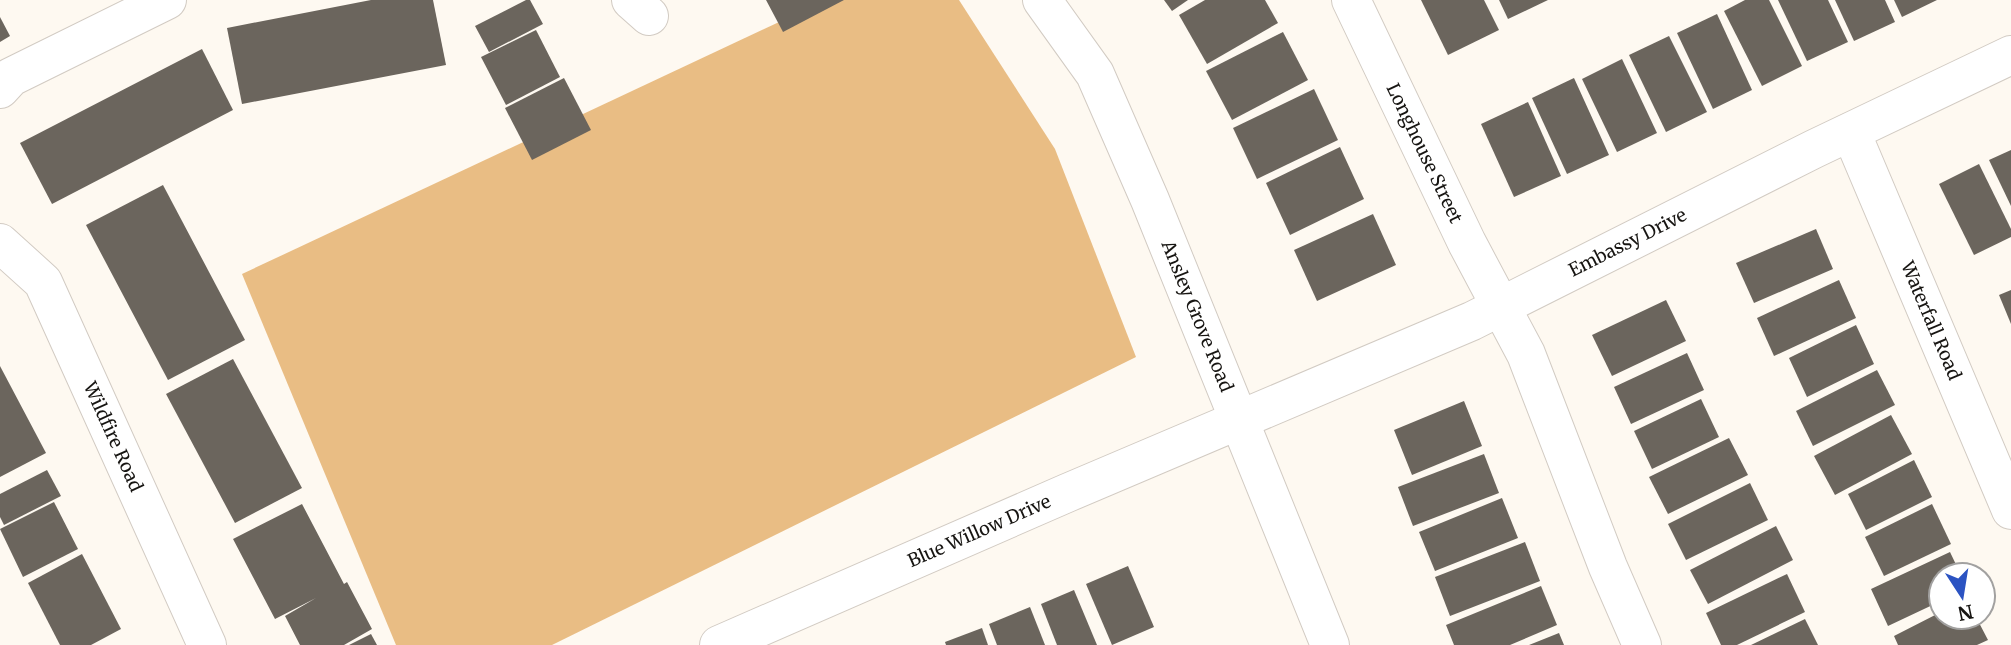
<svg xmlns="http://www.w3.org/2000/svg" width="2011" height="645" viewBox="0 0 2011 645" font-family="Merriweather,serif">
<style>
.green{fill:#e9bd84}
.building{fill:#6b655d}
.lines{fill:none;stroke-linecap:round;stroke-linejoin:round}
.minor-casing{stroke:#d2cbc3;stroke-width:40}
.minor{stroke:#fff;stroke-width:38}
.labels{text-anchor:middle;stroke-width:5;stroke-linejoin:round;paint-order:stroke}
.street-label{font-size:18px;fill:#171512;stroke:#fff}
</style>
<rect width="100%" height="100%" fill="#fef9f1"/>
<polygon class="green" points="826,0 959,0 1055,149 1136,357 552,645 396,645 242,274"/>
<g class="building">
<polygon points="371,0 433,0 446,65 242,104 227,28"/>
<polygon points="526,0 530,0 543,24 489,52 475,26"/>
<polygon points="766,0 844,0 783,32"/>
<polygon points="1164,0 1188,0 1172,11"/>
<polygon points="1205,0 1265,0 1278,23 1207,64 1179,15"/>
<polygon points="1421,0 1484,0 1499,30 1448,55"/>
<polygon points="1499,0 1548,0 1508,19"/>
<polygon points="1745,0 1769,0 1802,66 1762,86 1724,11"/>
<polygon points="1778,0 1828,0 1848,42 1807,61"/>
<polygon points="1835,0 1885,0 1895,22 1854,41"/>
<polygon points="1894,0 1937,0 1902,17"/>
<polygon points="1717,14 1752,90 1713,109 1677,33"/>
<polygon points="0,17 10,36 0,42"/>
<polygon points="536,30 560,77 506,105 481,57"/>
<polygon points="1283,32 1308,80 1232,120 1206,71"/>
<polygon points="1669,36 1707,112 1666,132 1629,55"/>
<polygon points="202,49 233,110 52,204 20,143"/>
<polygon points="1622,59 1657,133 1617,152 1582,79"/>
<polygon points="564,78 591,130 532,160 505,108"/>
<polygon points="1574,78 1609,155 1567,174 1532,98"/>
<polygon points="1314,89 1338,140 1257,179 1233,128"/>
<polygon points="1528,102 1561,176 1514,197 1481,124"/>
<polygon points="1340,147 1364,199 1290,235 1266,183"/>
<polygon points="2011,150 2011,206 1989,160"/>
<polygon points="1979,164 2011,229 2011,237 1974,255 1939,184"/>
<polygon points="163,185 245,340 168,380 86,225"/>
<polygon points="1373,214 1396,265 1317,301 1294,250"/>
<polygon points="1816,229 1833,269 1754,303 1736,263"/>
<polygon points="1839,280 1856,318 1774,356 1757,318"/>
<polygon points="2011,290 2011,324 1999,295"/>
<polygon points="1666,300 1686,341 1612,376 1592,335"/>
<polygon points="1856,325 1874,364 1807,397 1789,358"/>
<polygon points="1687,353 1704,390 1631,424 1614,387"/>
<polygon points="233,359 302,488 235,523 166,394"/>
<polygon points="0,366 46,453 0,477"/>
<polygon points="1877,370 1895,405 1813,446 1796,411"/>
<polygon points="1701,399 1719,437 1652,469 1634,431"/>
<polygon points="1464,401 1482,446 1412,475 1394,430"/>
<polygon points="1891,415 1912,454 1835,495 1814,456"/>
<polygon points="1729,438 1748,475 1668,514 1649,477"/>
<polygon points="1484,454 1499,493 1413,526 1398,487"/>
<polygon points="1914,460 1932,497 1866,530 1848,494"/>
<polygon points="47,470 61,496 4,525 0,517 0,494"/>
<polygon points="1750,483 1768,520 1686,560 1668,524"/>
<polygon points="1502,498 1518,538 1435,571 1419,532"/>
<polygon points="54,502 78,549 23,577 0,529"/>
<polygon points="302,504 344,584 347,582 372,629 344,645 300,645 285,616 316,598 275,619 233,539"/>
<polygon points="1932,504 1951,544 1884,576 1865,537"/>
<polygon points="1776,526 1793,560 1708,604 1690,570"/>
<polygon points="1525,542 1540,581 1450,616 1435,577"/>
<polygon points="1950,552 1961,575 1941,575 1941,601 1888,626 1871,589"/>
<polygon points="82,554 121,629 91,645 60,645 28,583"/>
<polygon points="1128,566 1154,627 1112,645 1086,584"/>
<polygon points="1787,574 1805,612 1737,645 1721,645 1706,613"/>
<polygon points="1541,586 1557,625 1510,645 1454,645 1446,625"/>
<polygon points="1074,590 1097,645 1057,645 1041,604"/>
<polygon points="1030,607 1045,645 997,645 989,624"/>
<polygon points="1941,612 1941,617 1976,617 1988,640 1977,645 1898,645 1894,636"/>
<polygon points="1805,619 1818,645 1751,645"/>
<polygon points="982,628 988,645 946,645 945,642"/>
<polygon points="1559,633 1564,645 1529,645"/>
<polygon points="371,634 377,645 349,645"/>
</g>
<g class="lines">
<g class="minor-casing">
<g id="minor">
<polyline points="631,0 649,16"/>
<path id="s1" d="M1042,0L1095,74L1150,200L1330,645"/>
<path id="s2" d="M1351,0L1467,243L1526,354L1608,567L1642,645"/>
<polyline points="0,89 11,77 167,0"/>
<path id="s3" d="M1851,132L2011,510"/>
<path id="s4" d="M0,243L43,282L207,645"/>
<path id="s5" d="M719,645L1067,493L1472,321L1814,149L2011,55"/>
</g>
</g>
<use href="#minor" class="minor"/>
</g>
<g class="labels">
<g class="street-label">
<text dy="6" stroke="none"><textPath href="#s2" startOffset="170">Longhouse Street</textPath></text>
<text dy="6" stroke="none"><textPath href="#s5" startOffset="994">Embassy Drive</textPath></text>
<text dy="6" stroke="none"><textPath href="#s1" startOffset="354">Ansley Grove Road</textPath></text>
<text dy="6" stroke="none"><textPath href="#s3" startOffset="205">Waterfall Road</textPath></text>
<text dy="6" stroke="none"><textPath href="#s4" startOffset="228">Wildfire Road</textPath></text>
<text dy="6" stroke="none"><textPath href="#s5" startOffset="284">Blue Willow Drive</textPath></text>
</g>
</g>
<g transform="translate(1962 596) rotate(168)"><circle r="33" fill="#ffffff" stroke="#a2a1a0" stroke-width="2"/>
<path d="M0-5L12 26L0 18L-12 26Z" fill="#2b53c2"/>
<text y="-10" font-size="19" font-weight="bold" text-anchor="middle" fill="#171512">N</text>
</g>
</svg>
